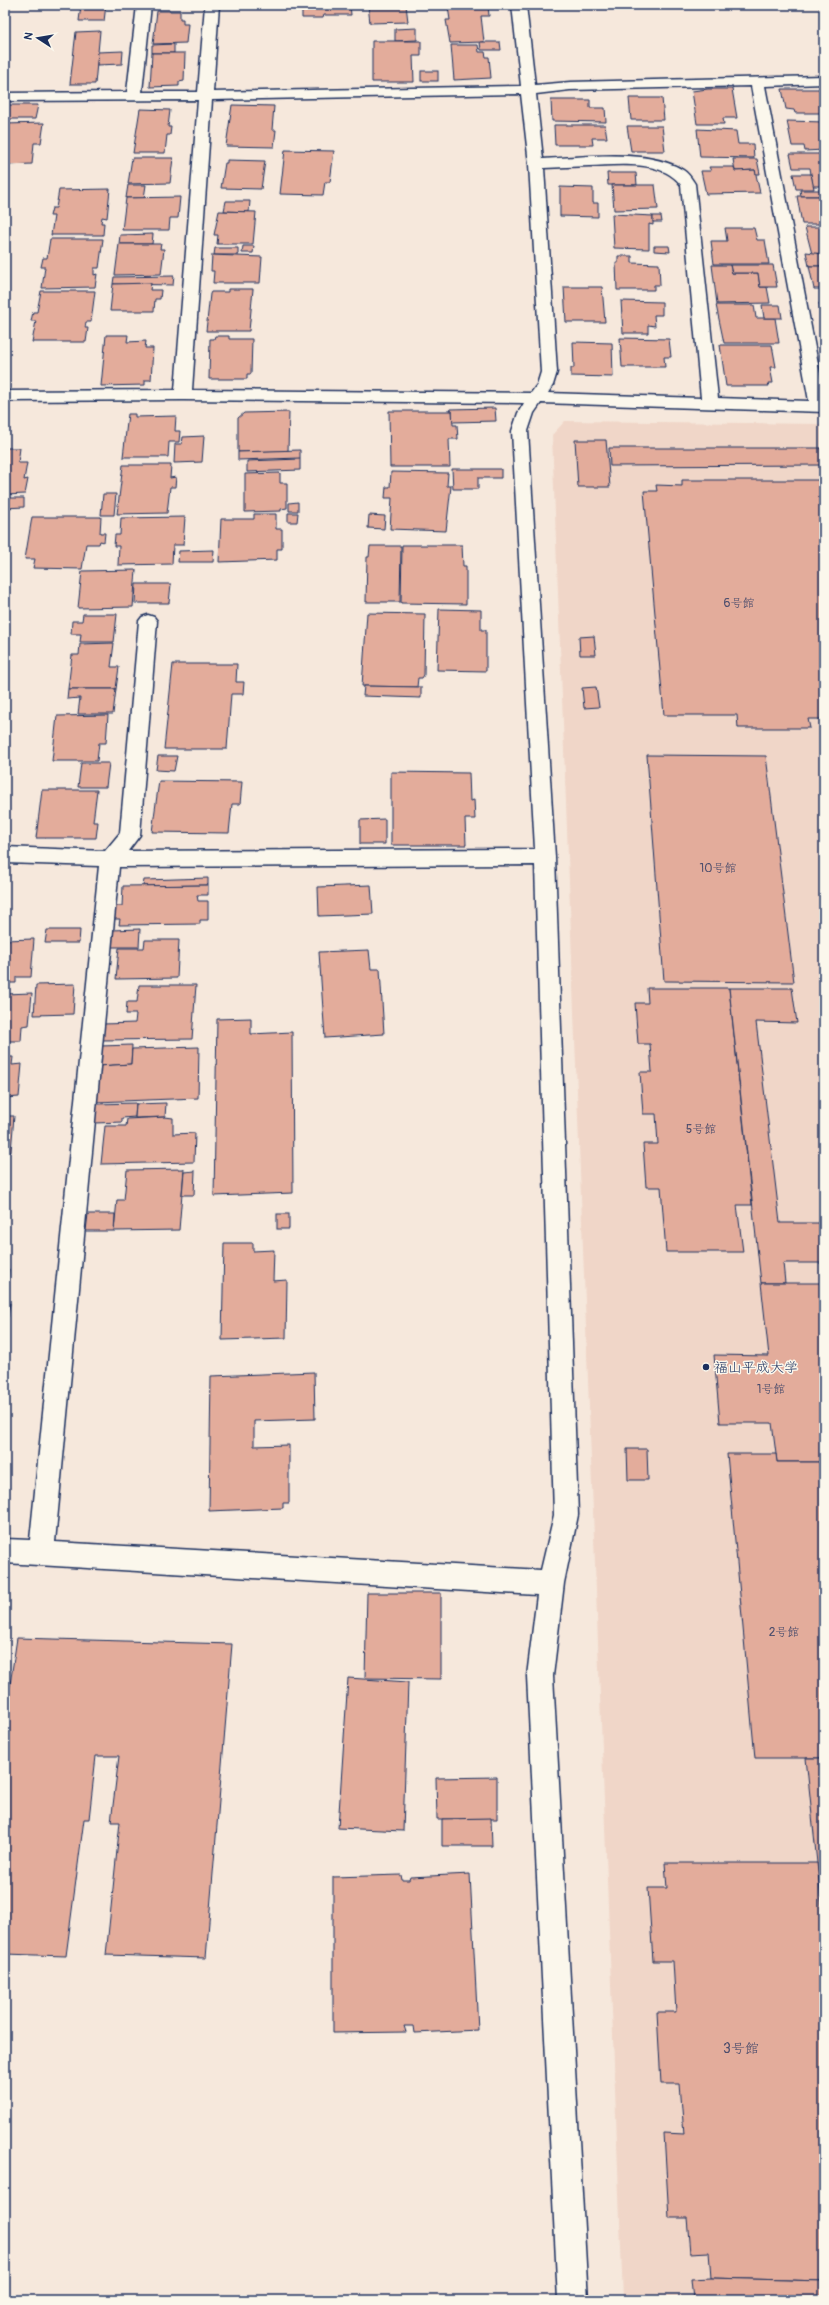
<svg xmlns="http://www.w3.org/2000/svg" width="829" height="2305" viewBox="0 0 829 2305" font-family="Pangolin,'Klee One',sans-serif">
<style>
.built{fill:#f0d6c8}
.building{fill:#e3ac9b;stroke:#1b2f5e}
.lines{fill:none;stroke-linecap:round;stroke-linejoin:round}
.street-casing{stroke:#1b2f5e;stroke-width:3}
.street{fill:#fbf7ec;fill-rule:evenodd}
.poi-dot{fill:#1b2f5e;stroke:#fbf7ec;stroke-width:1.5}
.labels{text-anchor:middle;stroke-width:3;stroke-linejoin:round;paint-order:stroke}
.number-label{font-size:12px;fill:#4d4e6d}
.poi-label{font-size:14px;fill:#1b2f5e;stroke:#fbf7ec;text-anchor:start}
.near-number-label{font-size:14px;fill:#4d4e6d}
</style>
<rect width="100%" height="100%" fill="#f6e8dc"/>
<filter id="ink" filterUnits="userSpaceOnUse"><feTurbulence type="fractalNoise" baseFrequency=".025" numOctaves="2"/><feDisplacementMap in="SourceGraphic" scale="8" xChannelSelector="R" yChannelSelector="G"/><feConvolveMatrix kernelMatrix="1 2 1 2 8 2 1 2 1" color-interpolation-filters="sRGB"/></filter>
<g filter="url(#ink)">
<polygon class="built" points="565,421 824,424 824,2300 623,2300 552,435"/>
<g class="building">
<polygon points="81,5 106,5 104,21 79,21"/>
<polygon points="302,5 350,5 351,15 324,15 323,18 302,18"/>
<polygon points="368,5 406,5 408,22 370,23"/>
<polygon points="488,5 489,16 481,16 484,42 450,43 446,20 450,20 448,7"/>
<polygon points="819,5 824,5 824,24"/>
<polygon points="157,11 180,11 180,19 183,19 183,24 188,24 186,43 153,44"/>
<polygon points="417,28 417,40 395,41 395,29"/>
<polygon points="100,31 95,84 70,84 76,32"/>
<polygon points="372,41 421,41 421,56 413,56 414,82 372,82"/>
<polygon points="480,42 500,42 501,50 481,50"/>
<polygon points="174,44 174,53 152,53 152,45"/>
<polygon points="451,45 478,45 479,52 485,52 486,57 489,57 491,78 454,80"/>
<polygon points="123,51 122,64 97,65 98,52"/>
<polygon points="152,53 185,53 184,81 179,82 179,86 150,87"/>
<rect x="421" y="71" width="17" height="10"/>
<polygon points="708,89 732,89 737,118 723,118 724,124 697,124 692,91"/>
<polygon points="782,89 823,89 824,113 795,113 794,110 786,109"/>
<polygon points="629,98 662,98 664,120 631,120"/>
<polygon points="551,100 590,100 590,108 605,108 606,122 552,121"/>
<polygon points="5,105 38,105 35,119 5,119"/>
<polygon points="232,105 274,106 272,130 276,130 274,147 226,146"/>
<polygon points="140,109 170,110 168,127 171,127 170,135 167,135 165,153 133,153"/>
<polygon points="787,121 824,122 824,150 805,151 804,146 792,146"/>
<polygon points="44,123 41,143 34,143 32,164 5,165 5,124"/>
<polygon points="554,125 605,125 607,138 592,138 593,145 555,145"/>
<polygon points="627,126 662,126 665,151 631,151"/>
<polygon points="697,129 736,131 738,144 753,144 754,158 700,157"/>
<polygon points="285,150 334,151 330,182 325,182 323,195 280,194"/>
<polygon points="790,154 824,154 824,186 813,186 810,168 793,168"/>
<polygon points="132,158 173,158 170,183 128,184"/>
<polygon points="733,159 757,159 760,174 756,174 755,170 735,171"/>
<polygon points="227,160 265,161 261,189 221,188 225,163 227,163"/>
<polygon points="709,167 734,167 735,171 755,170 760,193 706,194 701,171 711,171"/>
<polygon points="607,173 636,173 637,185 608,185"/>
<polygon points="793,174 811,174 814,189 796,189"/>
<polygon points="128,185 146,185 144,198 126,198"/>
<polygon points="612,185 655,185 658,209 614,210"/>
<polygon points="560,187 593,188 593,203 598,203 598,217 560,216"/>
<polygon points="110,189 107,218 102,217 101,223 104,223 103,235 51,235 54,216 50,216 52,208 56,208 59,190"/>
<polygon points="800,190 824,190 824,196 801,196"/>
<polygon points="797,196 824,196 824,224 802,224"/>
<polygon points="180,197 178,218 170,218 169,230 122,230 126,198"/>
<polygon points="226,201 250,201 249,212 224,211"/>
<polygon points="219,211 256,212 253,244 217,244 218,235 214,235"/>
<polygon points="612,214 653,216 653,225 649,224 649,249 614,248"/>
<polygon points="653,216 661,216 662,222 653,222"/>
<polygon points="805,227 824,227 824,260 823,254 812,254"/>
<polygon points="725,228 754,228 757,240 765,240 769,264 714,264 711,241 727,241"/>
<polygon points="153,234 152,244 119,244 120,235"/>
<polygon points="50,239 103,239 99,268 94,268 94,275 97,274 95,287 42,288 45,267 41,267 43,258 47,258"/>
<polygon points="119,244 161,244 160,249 164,249 161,274 115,275"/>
<polygon points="243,246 254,246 253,253 242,253"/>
<polygon points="654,246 669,246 670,252 654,251"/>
<polygon points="215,248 238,248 238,255 214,255"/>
<polygon points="806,252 823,254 824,266 809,266"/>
<polygon points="212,255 262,257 260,283 213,283 214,271 211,271"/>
<polygon points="618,256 632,256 632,263 659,264 660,285 654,285 654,290 617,290 616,263 618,263"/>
<polygon points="712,265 730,265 732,273 758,273 760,287 767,287 770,303 717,304"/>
<polygon points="730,265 773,265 777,287 760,287 758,273 732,273"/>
<polygon points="809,266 824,266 824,294 823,289 814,289"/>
<polygon points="174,276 173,285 113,284 114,277"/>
<polygon points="151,283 150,290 161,290 160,299 155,299 154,311 110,311 113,284"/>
<polygon points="564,287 602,287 605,322 566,322"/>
<polygon points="228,289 253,289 249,331 206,331 210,294 211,292 228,292"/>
<polygon points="41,291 95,291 91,322 86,322 85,328 88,328 86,342 32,342 36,321 31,321 33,312 37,312"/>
<polygon points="621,301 662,302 662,315 654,315 655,326 648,325 648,333 623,333"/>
<polygon points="819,303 824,303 824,327"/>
<polygon points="716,305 754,305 756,318 775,318 779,343 724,343"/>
<polygon points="762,305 780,305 782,318 764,318"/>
<polygon points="106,335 128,335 127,342 146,341 145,348 153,348 151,380 145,380 145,385 101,386"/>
<polygon points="215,336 229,336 229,339 252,339 251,374 247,374 247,379 209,379 210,339 214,339"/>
<polygon points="620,338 669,339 671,357 664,357 665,367 622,367"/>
<polygon points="573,342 612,343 613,377 571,376 571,368 574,368"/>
<polygon points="720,345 772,345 776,367 770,367 773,383 768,383 769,386 726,386"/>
<polygon points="495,408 496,421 452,422 452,411 449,411 450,409"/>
<polygon points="389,411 452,411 453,425 457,425 458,439 449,439 450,467 390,467"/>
<polygon points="289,412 288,451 238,452 238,418 244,413"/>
<polygon points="128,414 135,414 135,417 176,416 175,431 180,431 179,442 169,442 168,457 123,457"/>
<polygon points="204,436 202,462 174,463 175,444 182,444 183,437"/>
<polygon points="575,440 606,440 610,487 578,487"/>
<polygon points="5,448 20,448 18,463 27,463 24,480 28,479 25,494 5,495"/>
<polygon points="609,448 824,448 824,465 610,466"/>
<polygon points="300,450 300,458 238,460 238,452"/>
<polygon points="300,459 300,470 247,472 247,461"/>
<polygon points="123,465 171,465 170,478 176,477 175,487 170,487 167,513 117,514"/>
<polygon points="452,469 501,469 501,478 478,478 478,489 453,489"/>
<polygon points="391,472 448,473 447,486 451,486 446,531 390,529 392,498 385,498 386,487 390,487"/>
<polygon points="280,473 280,483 287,483 287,508 281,509 281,511 245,512 245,474"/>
<polygon points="682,480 822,480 824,486 824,719 808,719 810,728 738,728 737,715 664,715 644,491 657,491 656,485 682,486"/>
<polygon points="103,494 116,494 114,515 101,515"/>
<polygon points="5,498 24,498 24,507 5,508"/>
<polygon points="298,502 298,511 289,511 289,503"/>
<polygon points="288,513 298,513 297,522 288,522"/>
<polygon points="254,514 276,514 276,529 282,529 282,549 277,549 277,560 219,562 221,519 254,519"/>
<polygon points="369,515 385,516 384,529 368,528"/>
<polygon points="32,517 101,517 100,533 105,533 104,542 100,541 99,544 86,544 82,569 33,568 35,559 25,559"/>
<polygon points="185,517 183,545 173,545 172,564 118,565 119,546 114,546 115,535 120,535 121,518"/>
<polygon points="5,532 8,532 7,546 5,546"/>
<polygon points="402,545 462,545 463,566 466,566 466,604 401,603"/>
<polygon points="370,546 401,546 400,602 366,602 367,557 369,557"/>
<polygon points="214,550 213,562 178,562 179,551"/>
<polygon points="136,570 133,607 78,608 82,571"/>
<polygon points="136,584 171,584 169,603 135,603"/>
<polygon points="439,609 481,610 481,630 486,630 486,671 437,670"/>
<polygon points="367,613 425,614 424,675 422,678 418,678 417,687 362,686"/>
<polygon points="83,614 117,614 114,642 80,642 81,634 71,634 72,621 82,621"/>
<polygon points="594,636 596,655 580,655 579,637"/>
<polygon points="114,643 111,667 119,667 116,689 68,689 72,655 79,655 80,644"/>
<polygon points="173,664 237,664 236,682 244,682 243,694 231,694 227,749 164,749"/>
<polygon points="364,686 421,687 421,698 363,696"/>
<polygon points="596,687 599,707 584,708 582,688"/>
<polygon points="68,689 116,689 113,714 78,714 80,698 67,699"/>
<polygon points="108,715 106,743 99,743 97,761 52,761 57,716"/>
<polygon points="647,755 766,756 794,982 664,981"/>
<polygon points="158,756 177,756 174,771 156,770"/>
<polygon points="81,763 109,763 106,787 78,787"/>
<polygon points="391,772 469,773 470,801 474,800 475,819 465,819 466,845 391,845"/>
<polygon points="159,781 242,782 240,804 232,804 229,833 152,832"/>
<polygon points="42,790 97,790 93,822 98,822 96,838 36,838"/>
<polygon points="385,819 385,844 360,844 360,820"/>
<polygon points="208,878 208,885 143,886 144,880"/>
<polygon points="208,885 208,895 197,895 198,901 208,901 208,920 200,920 200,924 119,925 120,919 111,919 113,906 122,906 123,886"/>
<polygon points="371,885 373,914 319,916 318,887"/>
<polygon points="140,929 139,947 111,947 112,930"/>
<polygon points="47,930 80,930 79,943 45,943"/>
<polygon points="34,939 31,977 16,977 16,983 5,983 5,940"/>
<polygon points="145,940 179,940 177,978 116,979 119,948 144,948"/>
<polygon points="369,950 371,969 380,969 384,1034 325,1038 319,952"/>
<polygon points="75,984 73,1014 34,1015 36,985"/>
<polygon points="139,985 196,985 192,1039 101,1040 103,1024 135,1023 136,1014 126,1014 127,1002 137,1002"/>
<polygon points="647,988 729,988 752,1205 737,1205 743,1252 666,1252 661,1187 646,1187 643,1144 658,1144 656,1114 643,1114 640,1072 652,1072 650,1044 638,1044 635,1003 648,1003"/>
<polygon points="729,988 792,988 797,1023 756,1022 780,1223 822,1223 824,1263 783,1263 785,1283 761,1283"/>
<polygon points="32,993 29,1025 22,1026 21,1041 5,1041 5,994"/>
<polygon points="251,1018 251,1034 292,1032 293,1193 214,1196 217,1019"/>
<polygon points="132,1045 131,1064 98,1066 100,1046"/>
<polygon points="199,1047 198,1098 96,1102 98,1066 131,1064 132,1049"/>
<polygon points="5,1057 13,1057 12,1065 22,1064 19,1097 5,1098"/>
<polygon points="136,1103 135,1117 122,1118 122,1122 95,1123 96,1104"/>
<polygon points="166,1103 165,1117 135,1118 136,1104"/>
<polygon points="5,1116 14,1116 11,1152 5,1153"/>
<polygon points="165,1117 173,1118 173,1134 195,1133 194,1162 101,1164 105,1126 126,1126 127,1119"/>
<polygon points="184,1169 179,1230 114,1231 117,1200 124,1200 127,1170"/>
<polygon points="195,1171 194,1195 182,1195 184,1172"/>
<polygon points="88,1214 115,1214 114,1231 86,1231"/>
<rect x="277" y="1214" width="12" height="15"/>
<polygon points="224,1243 253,1243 253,1251 274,1250 273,1281 287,1280 286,1338 222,1340"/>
<polygon points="5,1269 9,1269 7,1299 5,1299"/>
<polygon points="761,1283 824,1283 824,1462 777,1462 772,1423 720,1423 714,1355 769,1356"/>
<polygon points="5,1303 10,1303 8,1317 5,1317"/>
<polygon points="314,1372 315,1419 254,1421 254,1446 289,1445 289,1503 283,1503 283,1508 209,1511 211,1376"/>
<polygon points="627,1449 647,1449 648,1480 628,1480"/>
<polygon points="727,1454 776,1454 777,1462 824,1462 824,1758 755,1758"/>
<polygon points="367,1593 441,1593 441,1679 365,1678"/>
<polygon points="17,1638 232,1644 206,1958 106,1955 120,1822 111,1822 119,1756 96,1756 89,1819 84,1819 66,1956 5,1954 5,1718"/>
<polygon points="348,1678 408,1682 403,1831 338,1828"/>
<polygon points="806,1758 824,1758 824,1929 817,1863"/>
<polygon points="497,1777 497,1819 437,1819 436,1778"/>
<polygon points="491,1818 492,1846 442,1846 442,1819"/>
<polygon points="665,1863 817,1863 824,1929 824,2281 711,2278 709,2252 690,2253 687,2218 669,2218 664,2133 684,2134 680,2084 661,2084 657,2012 676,2012 673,1961 653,1961 648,1888 667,1888"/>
<polygon points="470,1874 478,2030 415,2033 414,2026 404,2026 406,2032 333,2033 333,1877 401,1875 402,1880 409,1880 410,1877"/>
<polygon points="711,2278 824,2281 824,2300 693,2300 691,2279"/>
</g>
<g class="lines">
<g class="street-casing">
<path id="street" d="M137,5H151L142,92H198L205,5H219L213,92L521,86L512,5H526L535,85L570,82L824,76V84L765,86L824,395V412L541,403L534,413L528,431L555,857L578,1515L564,1583L553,1676L588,2300H558L527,1676L537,1595L5,1563V1539L30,1540L99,866L5,863V847L105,851L120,833L139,621L142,617L148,615L154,617L157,621L140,835L128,851L535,849L512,431L518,413L524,403L183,400L5,401V391L175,390L198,100L5,101V93L127,92ZM751,86L809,401L718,398L695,184C692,179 688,173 683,170C647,148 584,157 543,159L536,94L570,90ZM521,94L529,164L541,372L537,385L531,393L192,390L212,100ZM589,166C617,165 662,159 681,185L701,398L548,393L553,385L557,372L544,168ZM535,865L554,1515L541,1570L55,1542L119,867Z"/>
</g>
<use href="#street" class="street"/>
</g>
</g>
<circle class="poi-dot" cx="706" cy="1367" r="4"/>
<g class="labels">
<g class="number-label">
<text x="739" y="607">6号館</text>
<text x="718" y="872">10号館</text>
<text x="701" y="1133">5号館</text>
<text x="771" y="1393">1号館</text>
<text x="784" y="1636">2号館</text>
</g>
<g class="poi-label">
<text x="714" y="1372">福山平成大学</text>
</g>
<g class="near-number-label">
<text x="741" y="2053">3号館</text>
</g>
</g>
<rect width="829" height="2305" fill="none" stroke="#fbf7ec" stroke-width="20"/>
<rect x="10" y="10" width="809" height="2285" fill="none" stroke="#1b2f5e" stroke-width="1.5" filter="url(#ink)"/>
<g transform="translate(38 38) rotate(282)" stroke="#fbf7ec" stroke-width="3" paint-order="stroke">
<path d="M0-3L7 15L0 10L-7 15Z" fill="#1b2f5e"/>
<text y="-6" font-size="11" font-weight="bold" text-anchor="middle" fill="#1b2f5e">N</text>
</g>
</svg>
